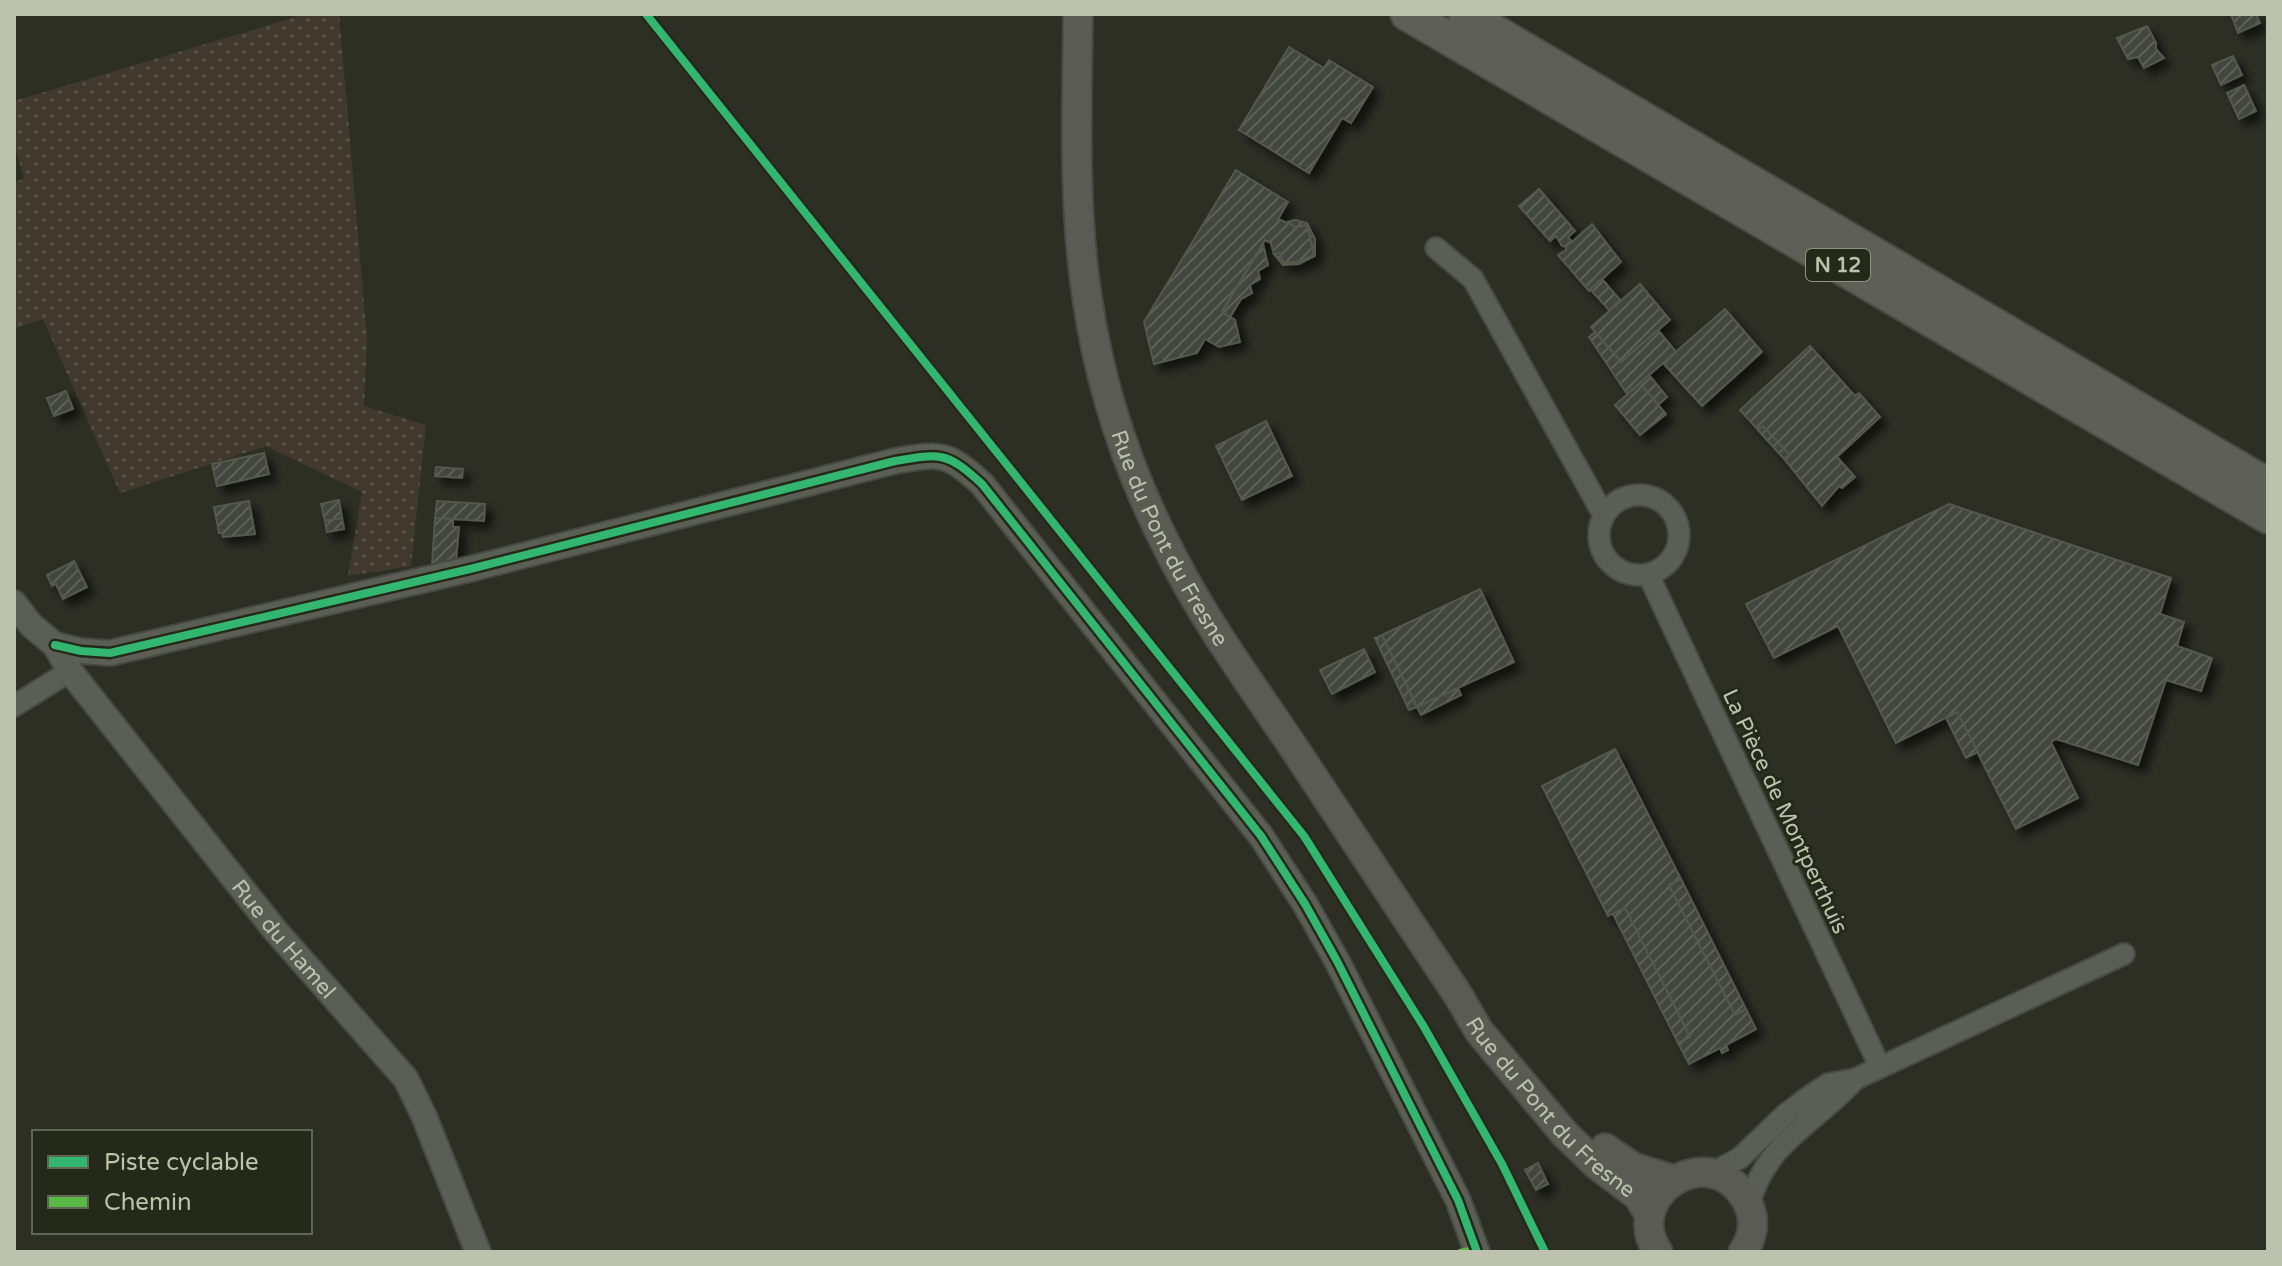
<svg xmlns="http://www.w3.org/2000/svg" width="2282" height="1266" viewBox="0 0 2282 1266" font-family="'Varela Round',sans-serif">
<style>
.grass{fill:url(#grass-dots)}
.building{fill:url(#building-hatch);stroke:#54584c;stroke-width:2;filter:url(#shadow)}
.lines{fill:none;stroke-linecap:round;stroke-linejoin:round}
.minor-casing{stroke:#484a42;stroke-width:24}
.tertiary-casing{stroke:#484a42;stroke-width:28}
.secondary-casing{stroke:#484a42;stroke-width:32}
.trunk-casing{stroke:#494b41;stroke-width:36}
.minor{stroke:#5b5e54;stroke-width:20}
.tertiary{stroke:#5b5e54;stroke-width:24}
.secondary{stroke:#5a5c53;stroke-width:28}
.trunk{stroke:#5e6058;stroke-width:32}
.quiet{stroke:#58b947;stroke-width:6;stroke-dasharray:12 6;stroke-linecap:butt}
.cycleway-casing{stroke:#252919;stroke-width:13}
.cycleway{stroke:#33b770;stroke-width:8}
.labels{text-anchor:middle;stroke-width:6;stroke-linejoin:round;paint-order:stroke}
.shield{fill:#252919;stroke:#8f9481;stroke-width:2}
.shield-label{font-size:20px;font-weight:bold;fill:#bcc2ad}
.street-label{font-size:22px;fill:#bcc2ad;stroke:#252919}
</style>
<defs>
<pattern id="grass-dots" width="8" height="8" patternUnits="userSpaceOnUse" patternTransform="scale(2)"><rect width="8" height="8" fill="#41392d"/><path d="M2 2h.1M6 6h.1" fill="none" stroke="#5a5449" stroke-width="1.8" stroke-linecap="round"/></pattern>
<pattern id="building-hatch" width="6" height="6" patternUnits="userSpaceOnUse" patternTransform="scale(2)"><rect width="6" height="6" fill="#43463c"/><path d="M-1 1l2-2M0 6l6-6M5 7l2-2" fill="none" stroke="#5c5f56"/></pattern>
<filter id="shadow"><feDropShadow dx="7" dy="7" stdDeviation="4" flood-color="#0009"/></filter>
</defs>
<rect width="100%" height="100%" fill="#2d2f25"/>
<polygon class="grass" points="306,14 339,14 367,339 364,406 426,425 411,566 348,576 362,492 266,446 120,493 43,319 17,328 14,322 14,182 24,179 14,142 14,101"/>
<g class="building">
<polygon points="2231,14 2256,14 2260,23 2238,33"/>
<polygon points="2147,26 2156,43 2156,49 2164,58 2144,68 2138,57 2128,59 2117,38"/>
<polygon points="1289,47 1324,68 1329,60 1373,87 1351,123 1342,118 1309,173 1239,130"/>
<polygon points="2233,56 2242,75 2221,85 2212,65"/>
<polygon points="2244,85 2256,111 2239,119 2227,93"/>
<polygon points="1236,170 1288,202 1278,219 1296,227 1307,225 1314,255 1297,262 1283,263 1280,253 1274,254 1271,243 1265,240 1222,312 1235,320 1240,342 1219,347 1205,339 1197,353 1154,364 1144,322"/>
<polygon points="1539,189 1575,231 1568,237 1572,242 1592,224 1621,262 1589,291 1558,255 1566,250 1566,247 1562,246 1556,236 1550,241 1519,206"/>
<polygon points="1295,220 1307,223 1315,239 1315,256 1299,264 1283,265 1274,254 1280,253 1283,263 1297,262 1314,255 1307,225 1296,227 1287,222"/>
<polygon points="1263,244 1268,265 1258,271 1260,279 1250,285 1252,293 1241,299 1230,317 1222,312"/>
<polygon points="1602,279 1621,301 1610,311 1590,289"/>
<polygon points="1640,284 1670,320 1621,362 1591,327"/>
<polygon points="1725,309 1762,352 1702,406 1663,363"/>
<polygon points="1658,330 1676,352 1627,394 1589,337 1595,332 1621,362"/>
<polygon points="1810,346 1855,396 1859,393 1880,417 1837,457 1855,477 1842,488 1839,486 1822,506 1785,460 1790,455 1763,426 1758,430 1740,410"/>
<polygon points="1649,375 1667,397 1658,405 1640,383"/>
<polygon points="1640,383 1666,414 1640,435 1615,405"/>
<polygon points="66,391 73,409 54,416 47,398"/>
<polygon points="1266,421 1292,476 1242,500 1216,446"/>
<polygon points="1763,426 1790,455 1785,460 1758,430"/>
<polygon points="264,453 269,474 217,486 212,464"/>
<polygon points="436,467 463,469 462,478 435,476"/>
<polygon points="339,500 342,518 325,521 321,504"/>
<polygon points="249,501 255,534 223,537 222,533 219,533 214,507"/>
<polygon points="437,501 485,504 484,521 435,518"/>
<polygon points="1949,504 2171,578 2160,614 2184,622 2177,646 2212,658 2201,691 2166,680 2138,765 2056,739 2051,742 2078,798 2016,829 1957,712 1896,743 1838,626 1774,658 1746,604"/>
<polygon points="342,518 344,529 327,532 325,521"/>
<polygon points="435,518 453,519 453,527 459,527 456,562 432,566"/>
<polygon points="74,561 87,587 63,599 56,584 52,586 47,575"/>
<polygon points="1480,589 1514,662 1417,707 1382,635"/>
<polygon points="1382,635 1417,707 1409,710 1375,638"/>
<polygon points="1364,649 1375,672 1332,694 1320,670"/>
<polygon points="1458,688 1461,695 1421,715 1417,707"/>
<polygon points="1957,712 1978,752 1966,758 1946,718"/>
<polygon points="1615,749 1681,879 1669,885 1735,1015 1746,1009 1756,1029 1726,1045 1728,1050 1722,1053 1720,1048 1689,1064 1678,1043 1690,1037 1625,908 1608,916 1542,786"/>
<polygon points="1681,879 1746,1009 1735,1015 1669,885"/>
<polygon points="1625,908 1690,1037 1678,1043 1613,914"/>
<polygon points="1538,1163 1548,1184 1536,1190 1525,1170"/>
</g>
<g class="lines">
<g class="minor-casing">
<g id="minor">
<polyline points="1436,248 1473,279 1603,514"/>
<circle cx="1639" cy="535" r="40"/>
<polyline points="1648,574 1880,1067"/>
<polyline points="14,706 70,671"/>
<polyline points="1714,1172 1740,1158 1786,1114 1807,1098 1828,1084 1855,1079 2124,954"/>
<path d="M1749,1205C1766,1141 1814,1125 1855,1079"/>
</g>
</g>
<g class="tertiary-casing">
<g id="tertiary">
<path id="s1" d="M14,603L31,625L55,645L70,671L274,929L406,1079L424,1116L478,1252"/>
<path d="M55,645L81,651L110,653L470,569L895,461C941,453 947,452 982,484L1261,836L1305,904L1337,961L1458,1200L1477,1252"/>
</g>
</g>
<g class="secondary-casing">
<g id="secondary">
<path id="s2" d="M1078,14C1077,107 1073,206 1087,297C1100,389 1131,479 1174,560C1208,626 1253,687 1294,748C1349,831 1403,913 1458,995L1479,1031L1564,1133L1597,1165L1638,1196L1649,1214"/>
<polyline points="1605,1148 1633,1167 1674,1180"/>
<path d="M1658,1252C1620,1196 1710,1136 1746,1200C1756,1217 1754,1236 1743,1252"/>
</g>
</g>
<g class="trunk-casing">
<g id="trunk">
<polyline points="1407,14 2268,517"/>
<polyline points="1465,14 2268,485"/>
</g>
</g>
<use href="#minor" class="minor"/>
<use href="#tertiary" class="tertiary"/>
<use href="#secondary" class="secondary"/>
<use href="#trunk" class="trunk"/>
<polyline class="quiet" points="1459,1252 1475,1249"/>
<g class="cycleway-casing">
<g id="cycleway">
<polyline points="646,14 1304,836 1424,1027 1502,1164 1545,1252"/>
<path d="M55,645L81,651L110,653L470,569L895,461C941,453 947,452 982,484L1261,836L1305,904L1337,961L1458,1200L1477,1252"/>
</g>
</g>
<use href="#cycleway" class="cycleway"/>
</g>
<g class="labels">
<rect class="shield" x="1806" y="249" width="64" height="32" rx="6"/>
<g class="shield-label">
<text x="1838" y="272">N 12</text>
</g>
<g class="street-label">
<text dy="8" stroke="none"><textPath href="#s2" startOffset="540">Rue du Pont du Fresne</textPath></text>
<text transform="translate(1786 811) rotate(65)" y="8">La Pièce de Montperthuis</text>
<text dy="8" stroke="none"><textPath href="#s1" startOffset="432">Rue du Hamel</textPath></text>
<text dy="8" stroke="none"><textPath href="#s2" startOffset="1228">Rue du Pont du Fresne</textPath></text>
</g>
</g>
<rect width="2282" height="1266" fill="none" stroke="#bcc2ad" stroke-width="32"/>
<rect x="32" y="1130" width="280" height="104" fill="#252919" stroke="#616654" stroke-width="2"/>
<rect x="48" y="1156" width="40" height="12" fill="#33b770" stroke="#616654" stroke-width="2"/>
<text x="104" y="1170" font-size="24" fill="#bcc2ad">Piste cyclable</text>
<rect x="48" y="1196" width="40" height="12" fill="#58b947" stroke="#616654" stroke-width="2"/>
<text x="104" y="1210" font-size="24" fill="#bcc2ad">Chemin</text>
</svg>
